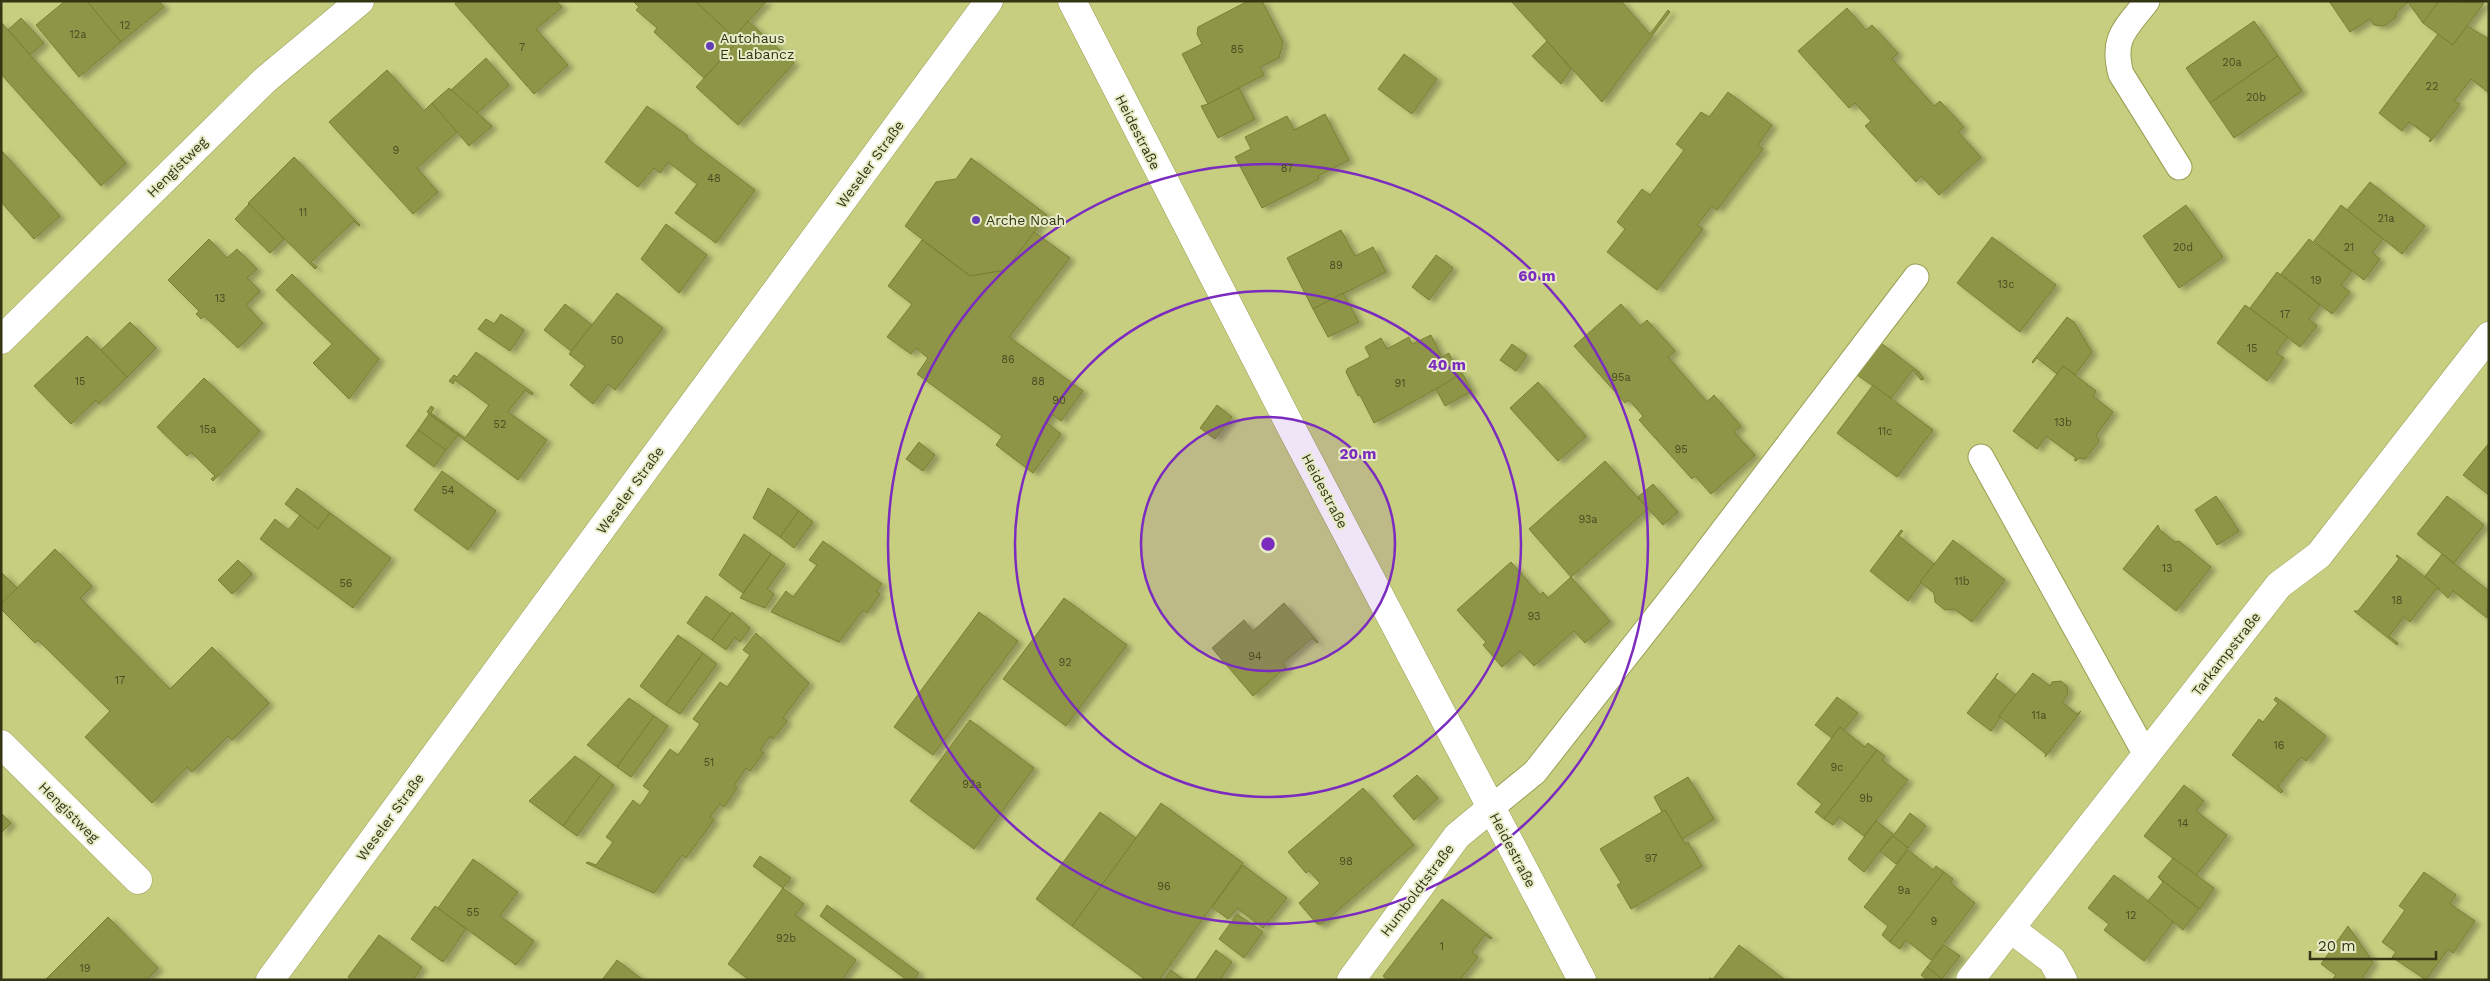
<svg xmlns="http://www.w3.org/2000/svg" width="2490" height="981" viewBox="0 0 2490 981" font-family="'Work Sans',sans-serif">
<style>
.building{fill:#8e9547;stroke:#7a7f32;filter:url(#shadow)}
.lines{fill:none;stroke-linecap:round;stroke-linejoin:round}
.service-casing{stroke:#999f53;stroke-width:27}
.minor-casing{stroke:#999f53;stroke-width:29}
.tertiary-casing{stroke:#999f53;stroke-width:29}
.service{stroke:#fff;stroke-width:25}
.minor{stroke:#fff;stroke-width:28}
.tertiary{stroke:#fff;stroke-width:28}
.ring{fill:none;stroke:#7b2cbf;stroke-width:2.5}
.poi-dot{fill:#653eb7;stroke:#e7ebc5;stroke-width:2}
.labels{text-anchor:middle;stroke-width:4;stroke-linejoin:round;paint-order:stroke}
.number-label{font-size:11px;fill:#4a4d22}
.poi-label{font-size:14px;fill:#333515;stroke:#e7ebc5;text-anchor:start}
.street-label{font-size:14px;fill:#333515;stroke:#e7ebc5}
.centre{fill:#7b2cbf;stroke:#e7ebc5;stroke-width:2.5}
.ring-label{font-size:15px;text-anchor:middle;font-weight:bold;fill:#7b2cbf;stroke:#e7ebc5;stroke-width:4;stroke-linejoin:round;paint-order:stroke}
</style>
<defs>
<filter id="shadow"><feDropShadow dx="5.5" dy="3" stdDeviation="2.5" flood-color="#0004"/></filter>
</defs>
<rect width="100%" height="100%" fill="#c7ce80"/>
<g class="building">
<polygon points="65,1 87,1 121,42 79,77 36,25"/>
<polygon points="87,1 159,1 164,7 121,42"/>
<polygon points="457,1 556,1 562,7 536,29 568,65 534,94 455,4"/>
<polygon points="633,1 695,1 738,41 704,78 654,32 657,28 636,10 639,7"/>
<polygon points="695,1 767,1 734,37"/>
<polygon points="1248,1 1262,1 1283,42 1279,58 1260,67 1264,75 1208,104 1182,54 1202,44 1197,34 1198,27"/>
<polygon points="1511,1 1621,1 1650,34 1668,10 1670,12 1602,102"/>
<polygon points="2329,1 2407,1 2408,3 2397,11 2395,18 2384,26 2374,25 2370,19 2350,32"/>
<polygon points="2407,1 2439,1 2423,23"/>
<polygon points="2439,1 2484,3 2453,45 2423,23"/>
<polygon points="1847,8 1866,30 1872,25 1898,53 1892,59 1934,106 1940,101 1964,127 1958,132 1981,157 1939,195 1921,176 1916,182 1865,126 1871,121 1855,103 1849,108 1798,51"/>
<polygon points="21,18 44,43 30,55 8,30"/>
<polygon points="748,21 794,63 738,125 696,87 738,41 734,37"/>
<polygon points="2254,21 2278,56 2210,103 2186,68"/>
<polygon points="1,22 126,163 101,186 1,74"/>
<polygon points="2467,26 2489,39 2489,93 2471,79 2454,101 2460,104 2430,142 2429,141 2431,138 2409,122 2402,131 2379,113 2438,34 2453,45"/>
<polygon points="1547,41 1571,69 1561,84 1532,56"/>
<polygon points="1404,54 1437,79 1412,114 1378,89"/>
<polygon points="2278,56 2302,91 2234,138 2210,103"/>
<polygon points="486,58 509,85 477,113 451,90"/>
<polygon points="387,70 424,111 432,103 458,131 417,168 438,192 413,214 329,122"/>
<polygon points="449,88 492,126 469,146 432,103"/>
<polygon points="1239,88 1255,119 1218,138 1201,106 1208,104"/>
<polygon points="1728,92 1772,125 1758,145 1763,149 1717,210 1712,206 1697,225 1703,229 1657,290 1607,252 1625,229 1617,222 1642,189 1650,195 1684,150 1676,144 1701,112 1709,117"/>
<polygon points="647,106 688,136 686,138 755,190 716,243 675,213 697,184 668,162 660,173 654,168 638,187 605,162"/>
<polygon points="1325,114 1349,160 1318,176 1319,179 1262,208 1235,157 1251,149 1245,137 1287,116 1294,130"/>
<polygon points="1,150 60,216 34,239 1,202"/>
<polygon points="294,157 360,225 359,226 354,221 311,262 317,267 315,269 248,203"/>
<polygon points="971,158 1047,215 1006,270 970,276 905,226 936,182 956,179"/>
<polygon points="2370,182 2425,226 2402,254 2347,210"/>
<polygon points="249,204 284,239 270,253 235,219"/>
<polygon points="2186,205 2223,257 2179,288 2143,236"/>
<polygon points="2341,205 2383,239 2372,253 2380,259 2364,280 2314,241"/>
<polygon points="666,224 707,255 679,293 641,259"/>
<polygon points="1341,230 1355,256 1373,247 1386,272 1313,309 1287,258"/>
<polygon points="1034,232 1070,258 1009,337 1083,391 1061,421 1053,415 1047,423 1061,434 1033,473 996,445 1002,436 917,374 928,358 916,348 911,354 887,337 912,304 888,286 922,240 970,276 1006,270"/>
<polygon points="1992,237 2056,285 2020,332 1957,283"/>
<polygon points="209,239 227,258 237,249 257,269 247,278 260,291 246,305 263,323 238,348 204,316 201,319 196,314 199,311 168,280"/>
<polygon points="2309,239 2352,271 2341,285 2350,292 2332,314 2281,274"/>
<polygon points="1436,255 1453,268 1429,300 1412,287"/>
<polygon points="2277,272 2320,305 2309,319 2317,326 2300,347 2250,308"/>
<polygon points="292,274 379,359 349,399 313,363 332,344 276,290"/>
<polygon points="617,293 663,328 615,390 608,384 593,404 570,385 585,366 569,354"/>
<polygon points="1343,293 1359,322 1328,337 1313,309"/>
<polygon points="565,304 592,325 571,351 544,330"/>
<polygon points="1621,304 1640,326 1647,320 1675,351 1668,357 1707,402 1714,395 1741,426 1734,432 1755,455 1711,494 1695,476 1692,479 1639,420 1643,416 1629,400 1625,403 1574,346"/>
<polygon points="2245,305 2288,337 2276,353 2284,358 2267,381 2217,343"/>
<polygon points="501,314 524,330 510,351 478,329 486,319 494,324"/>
<polygon points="2067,317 2074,322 2092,352 2075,375 2063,366 2057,374 2037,358 2033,363 2032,362"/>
<polygon points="130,322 156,348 127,377 101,350"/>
<polygon points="1431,335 1442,357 1449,353 1460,376 1374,423 1360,395 1358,396 1346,372 1347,369 1370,357 1365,347 1381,338 1387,349 1409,337 1412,344"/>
<polygon points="87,336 127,377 99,404 96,400 71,424 34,386"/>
<polygon points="1881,343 1919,372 1924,379 1921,380 1913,370 1891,398 1857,375"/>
<polygon points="1512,344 1527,355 1516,371 1500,360"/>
<polygon points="476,352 533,393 532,395 525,390 508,412 547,440 518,480 427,412 431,406 434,408 431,413 465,438 489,405 455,380 453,384 449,381 454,375 457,377"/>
<polygon points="2063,366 2096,391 2093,396 2113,412 2096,435 2099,441 2085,459 2079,458 2076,461 2074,460 2076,458 2046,436 2037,449 2013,431"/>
<polygon points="1462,373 1472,391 1445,406 1436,389"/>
<polygon points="204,378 260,431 213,481 211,479 215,476 191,452 187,456 157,427"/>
<polygon points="1538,382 1586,436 1558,461 1510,408"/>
<polygon points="1873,385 1933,430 1897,477 1837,433"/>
<polygon points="1217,405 1232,417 1215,439 1200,428"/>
<polygon points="429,414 458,435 446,450 418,430"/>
<polygon points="418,430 446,450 434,467 406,446"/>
<polygon points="919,442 935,455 923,471 906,459"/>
<polygon points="2489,443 2489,495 2463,475"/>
<polygon points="1605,461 1648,509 1571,577 1529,529"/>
<polygon points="442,471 496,511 468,550 414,510"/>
<polygon points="1653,484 1678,512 1663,525 1638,497"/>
<polygon points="297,488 330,513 318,529 285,504"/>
<polygon points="768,488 799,511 780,537 753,518"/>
<polygon points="2216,496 2239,531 2217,545 2195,510"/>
<polygon points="2447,496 2484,525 2454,563 2417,534"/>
<polygon points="799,511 813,522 794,548 780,537"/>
<polygon points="330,513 391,558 353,608 260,539 275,519 288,530 300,515 318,529"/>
<polygon points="2158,525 2160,530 2175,542 2179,541 2211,567 2176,611 2123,569"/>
<polygon points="1901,530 1903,531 1899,536 1934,564 1908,601 1870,571"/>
<polygon points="744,534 771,554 743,593 719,575"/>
<polygon points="1953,540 2005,580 1972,622 1954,609 1945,610 1935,602 1934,593 1920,582"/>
<polygon points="823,541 882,584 876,591 880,594 867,613 863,610 839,642 771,612 786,591 793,597 817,565 809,560"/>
<polygon points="55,549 92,586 80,598 170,689 212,647 269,703 232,740 228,736 192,772 187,767 152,803 85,737 110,711 38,640 35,643 1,609 1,604"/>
<polygon points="771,554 785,564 767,589 774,594 765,608 740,598"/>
<polygon points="2442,554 2489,591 2487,618 2453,591 2448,598 2425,576"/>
<polygon points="2397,555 2440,589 2436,589 2410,622 2404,617 2389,636 2398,643 2397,645 2354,611 2358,611 2399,559 2396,556"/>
<polygon points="238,560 252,574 232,594 218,580"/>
<polygon points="1511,562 1540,595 1543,592 1548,598 1571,577 1610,621 1585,643 1574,631 1534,666 1520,651 1502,667 1483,645 1486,642 1457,610"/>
<polygon points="1,572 17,588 1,604"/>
<polygon points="706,596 731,614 712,640 687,623"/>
<polygon points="1064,598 1127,645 1066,726 1003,679"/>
<polygon points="1284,603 1318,642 1317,643 1312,638 1283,663 1287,670 1285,668 1253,696 1212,648 1244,620 1253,631"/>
<polygon points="732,612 750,628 740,642 735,637 726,650 712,640"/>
<polygon points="979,612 1018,641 933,755 894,727"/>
<polygon points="756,633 809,683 783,718 787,721 773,739 770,736 760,750 764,753 750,771 746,768 734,786 737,788 724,807 720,804 710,817 714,820 686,858 682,855 654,893 586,863 588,862 596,865 613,842 606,837 633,800 640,806 650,791 643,786 670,749 678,755 700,724 693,719 720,682 727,687 750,655 743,650"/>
<polygon points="678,635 703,653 666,705 640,686"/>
<polygon points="703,653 717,664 680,714 666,705"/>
<polygon points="1998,673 1995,678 2016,695 1991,731 1967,713"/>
<polygon points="2033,673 2050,686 2052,682 2061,681 2067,686 2068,694 2062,702 2077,714 2081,711 2045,757 2046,754 1999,716"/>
<polygon points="1837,697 1858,713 1844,730 1840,727 1832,738 1815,725"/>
<polygon points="2276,697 2326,736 2306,761 2301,757 2278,786 2283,791 2281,793 2232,755 2259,719 2263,722 2278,703 2274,700"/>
<polygon points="629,698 654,716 617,767 587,745"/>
<polygon points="654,716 668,726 631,777 617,767"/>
<polygon points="970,720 1034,768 974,849 910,801"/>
<polygon points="1840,727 1865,747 1868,743 1877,750 1824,819 1815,812 1822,804 1797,784"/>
<polygon points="1877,750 1885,756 1882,760 1908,780 1864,836 1839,817 1833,825 1824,819"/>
<polygon points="575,756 601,775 563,826 529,801"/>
<polygon points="601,775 614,785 577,836 563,826"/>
<polygon points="1417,775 1438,798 1414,820 1393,796"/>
<polygon points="1688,777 1714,819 1682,839 1665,810 1662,812 1654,797"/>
<polygon points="2184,785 2204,801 2196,811 2227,835 2196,876 2144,836"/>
<polygon points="1363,788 1414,845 1322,924 1317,924 1299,903 1320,883 1309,871 1306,873 1288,852"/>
<polygon points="1161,803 1243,863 1159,980 1146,980 1072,926"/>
<polygon points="1665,810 1685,844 1688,842 1702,866 1631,909 1617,885 1621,883 1600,849"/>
<polygon points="1100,812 1136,838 1072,926 1036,899"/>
<polygon points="1,813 11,823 1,833"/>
<polygon points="1910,813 1926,826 1908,848 1893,836"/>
<polygon points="1876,821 1893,834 1864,872 1848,859"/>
<polygon points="1893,836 1908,848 1896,864 1880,851"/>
<polygon points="1908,850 1933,870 1936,866 1944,872 1890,942 1882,935 1888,926 1864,907"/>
<polygon points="760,856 791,878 783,888 753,866"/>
<polygon points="2173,858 2214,888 2200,909 2158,877"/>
<polygon points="473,859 518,892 500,916 534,941 516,965 438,908"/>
<polygon points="1243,865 1287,898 1263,928 1237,908 1228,919 1212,907"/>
<polygon points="1944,872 1953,879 1950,883 1975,903 1931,960 1906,940 1900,949 1890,942"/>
<polygon points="2424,872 2456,895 2450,904 2475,921 2453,953 2448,949 2426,980 2392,957 2396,952 2382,942 2405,910 2399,906"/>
<polygon points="2114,875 2174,921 2144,961 2104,930 2109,924 2088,908"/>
<polygon points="2158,877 2199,909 2183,930 2148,901 2163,882"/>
<polygon points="783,888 804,904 795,915 856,960 842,980 749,980 728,964"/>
<polygon points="1442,899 1492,938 1491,939 1485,935 1472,952 1478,957 1460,980 1388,980 1383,976"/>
<polygon points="827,905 919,973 913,980 907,980 820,916"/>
<polygon points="435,906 466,929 443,962 411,939"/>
<polygon points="1237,914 1263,932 1244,958 1219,939"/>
<polygon points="108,917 158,968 146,980 45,980"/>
<polygon points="2348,926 2373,962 2361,980 2332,980 2336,975 2321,964"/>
<polygon points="379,935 422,967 413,980 352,980 348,977"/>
<polygon points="1739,945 1785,980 1712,980 1709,978 1713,979"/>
<polygon points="1944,945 1960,956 1942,979 1927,967"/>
<polygon points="1216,950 1232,962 1220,980 1195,980"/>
<polygon points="617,960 643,980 602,980"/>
<polygon points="1927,967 1942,979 1941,980 1927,980 1921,975"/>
<polygon points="1171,970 1184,980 1164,980"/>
</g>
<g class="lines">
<g class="service-casing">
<g id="service">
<path d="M2147,1C2126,29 2111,37 2121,74L2179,167"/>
<polyline points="1981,457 2146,755"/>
<polyline points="1491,808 1535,772 1684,582 1916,277"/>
</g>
</g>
<g class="minor-casing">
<g id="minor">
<polyline points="1072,1 1293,431 1582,980"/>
<polyline points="1,340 265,80 360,1"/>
<polyline points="1,744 138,880"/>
<polyline points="2011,929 2052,960 2063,980"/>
<polyline points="1351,980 1457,836 1491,808"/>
<polyline points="1970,980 2279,585 2319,555 2489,336"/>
</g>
</g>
<g class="tertiary-casing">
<polyline id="tertiary" points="270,980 989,1"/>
</g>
<use href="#service" class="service"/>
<use href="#minor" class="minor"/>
<use href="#tertiary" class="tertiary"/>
</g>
<circle cx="1268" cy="544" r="127" fill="#7b2cbf" fill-opacity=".12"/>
<g class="ring">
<circle cx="1268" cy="544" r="127"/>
<circle cx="1268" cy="544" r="253"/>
<circle cx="1268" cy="544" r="380"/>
</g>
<g class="poi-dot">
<circle cx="710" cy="46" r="5"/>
<circle cx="976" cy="220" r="5"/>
</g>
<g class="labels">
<g class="number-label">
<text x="125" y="29">12</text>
<text x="78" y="38">12a</text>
<text x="522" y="51">7</text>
<text x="1237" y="53">85</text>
<text x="2232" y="66">20a</text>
<text x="2432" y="90">22</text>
<text x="2256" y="101">20b</text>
<text x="396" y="154">9</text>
<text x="1287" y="172">87</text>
<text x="714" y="182">48</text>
<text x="303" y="216">11</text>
<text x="2386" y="222">21a</text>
<text x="2183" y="251">20d</text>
<text x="2349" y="251">21</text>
<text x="1336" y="269">89</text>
<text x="2316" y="284">19</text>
<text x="2006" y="288">13c</text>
<text x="220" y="302">13</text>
<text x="2285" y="318">17</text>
<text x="617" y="344">50</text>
<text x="2252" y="352">15</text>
<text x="1008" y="363">86</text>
<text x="1621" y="381">95a</text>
<text x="80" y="385">15</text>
<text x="1038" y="385">88</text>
<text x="1400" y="387">91</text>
<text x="1059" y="404">90</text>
<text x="2063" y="426">13b</text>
<text x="500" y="428">52</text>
<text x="208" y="433">15a</text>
<text x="1885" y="435">11c</text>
<text x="1681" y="453">95</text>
<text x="448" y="494">54</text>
<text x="1588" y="523">93a</text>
<text x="2167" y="572">13</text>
<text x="1962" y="585">11b</text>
<text x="346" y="587">56</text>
<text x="2397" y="604">18</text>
<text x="1534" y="620">93</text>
<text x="1255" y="660">94</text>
<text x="1065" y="666">92</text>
<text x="120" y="684">17</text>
<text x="2039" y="719">11a</text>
<text x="2279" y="749">16</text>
<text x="709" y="766">51</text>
<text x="1837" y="771">9c</text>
<text x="972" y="788">92a</text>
<text x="1866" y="802">9b</text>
<text x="2183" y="827">14</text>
<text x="1651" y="862">97</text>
<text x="1346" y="865">98</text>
<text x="1164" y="890">96</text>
<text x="1904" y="894">9a</text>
<text x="473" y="916">55</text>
<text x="2131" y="919">12</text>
<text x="1934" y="925">9</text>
<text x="786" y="942">92b</text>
<text x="1442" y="950">1</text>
<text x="85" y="972">19</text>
</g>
<g class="poi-label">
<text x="720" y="43">Autohaus<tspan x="720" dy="16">E. Labancz</tspan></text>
<text x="986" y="225">Arche Noah</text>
</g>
<g class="street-label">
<text transform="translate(1138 132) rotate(63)" y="5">Heidestraße</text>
<text transform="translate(870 164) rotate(-54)" y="5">Weseler Straße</text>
<text transform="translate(177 167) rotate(-45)" y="5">Hengistweg</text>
<text transform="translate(630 490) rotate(-54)" y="5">Weseler Straße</text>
<text transform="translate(1325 491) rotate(62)" y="5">Heidestraße</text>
<text transform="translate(2226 654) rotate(-52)" y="5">Tarkampstraße</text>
<text transform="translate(69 812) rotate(45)" y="5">Hengistweg</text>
<text transform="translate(390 817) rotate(-54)" y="5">Weseler Straße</text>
<text transform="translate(1513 850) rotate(62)" y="5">Heidestraße</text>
<text transform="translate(1417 890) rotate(-53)" y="5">Humboldtstraße</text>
</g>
</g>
<circle cx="1268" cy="544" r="8" class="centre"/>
<g class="ring-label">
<text x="1537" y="281">60 m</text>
<text x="1447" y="370">40 m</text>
<text x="1358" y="459">20 m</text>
</g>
<rect width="2490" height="981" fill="none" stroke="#333515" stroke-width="5"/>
<path d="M2310 951v8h126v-8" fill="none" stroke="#333515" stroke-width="2.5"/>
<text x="2318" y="951" font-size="15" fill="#333515" stroke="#e7ebc5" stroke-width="4" paint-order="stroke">20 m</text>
</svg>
